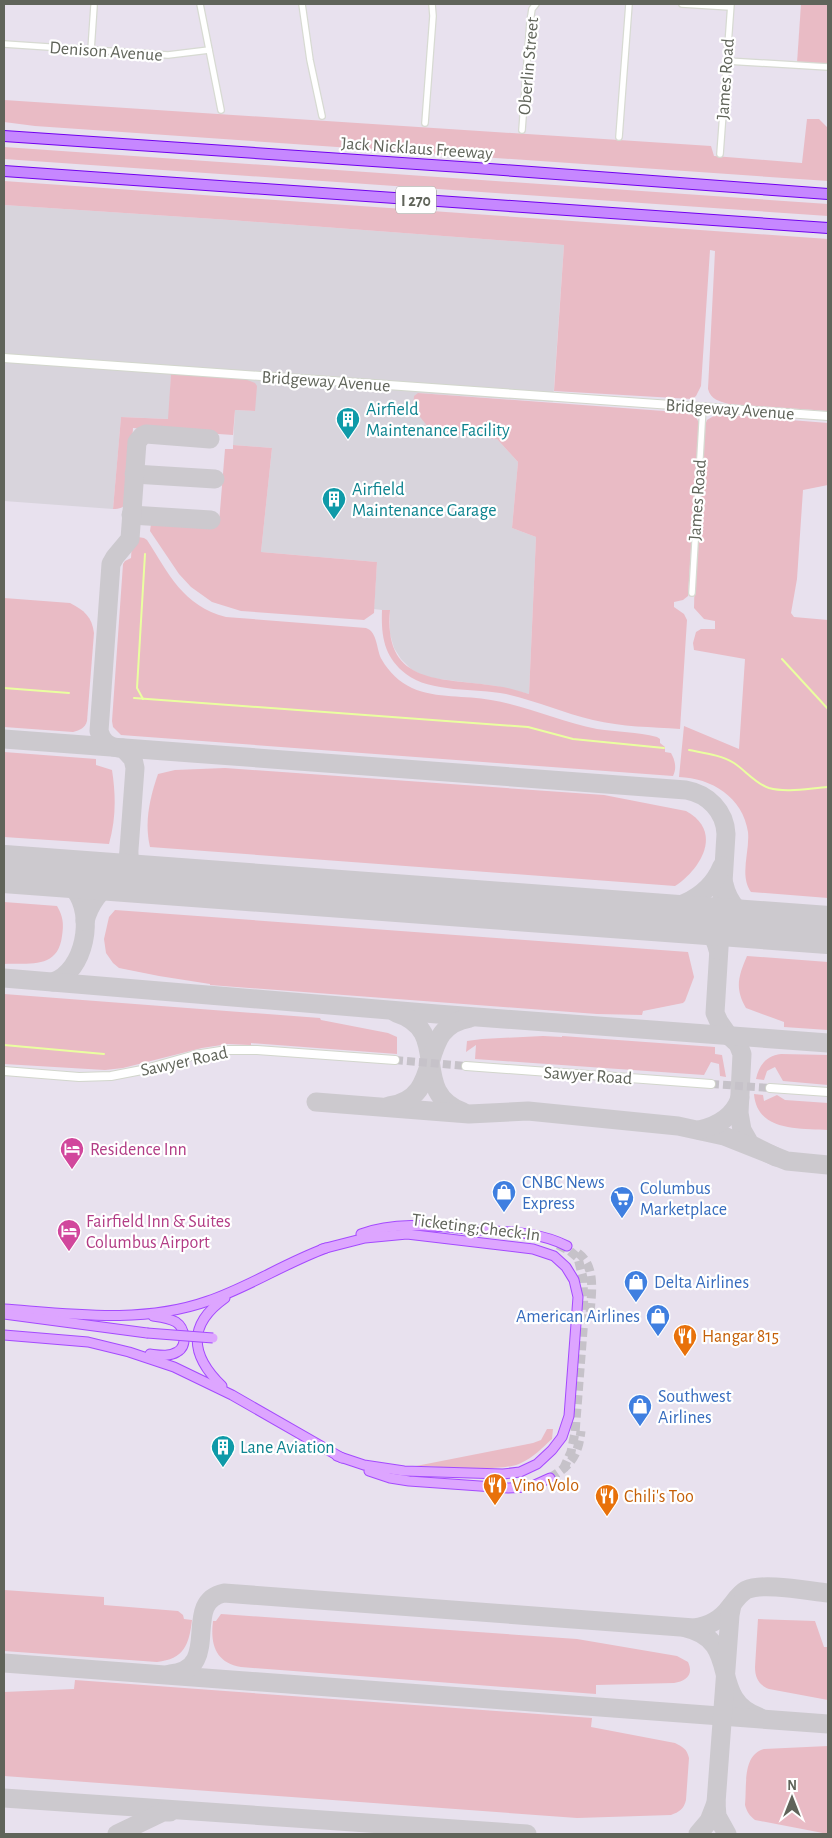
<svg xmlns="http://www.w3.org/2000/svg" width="832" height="1838" viewBox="0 0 832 1838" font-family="'Alegreya Sans',sans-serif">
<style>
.industrial{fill:#d8d4dc}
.green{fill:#e9bbc5}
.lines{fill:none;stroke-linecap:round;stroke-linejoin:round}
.stream{stroke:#eaffa0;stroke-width:2}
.taxiway{stroke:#ccc9ce;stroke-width:19}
.runway{stroke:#ccc9ce;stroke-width:48}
.secondary-tunnel{stroke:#c6c2c9;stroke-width:8;stroke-dasharray:8 4;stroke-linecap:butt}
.primary-tunnel{stroke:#c6c2c9;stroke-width:9;stroke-dasharray:9 4.5;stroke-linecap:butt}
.street-casing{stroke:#d7dad2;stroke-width:8}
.secondary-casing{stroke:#d2d6cc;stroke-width:10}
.primary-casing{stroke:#a44afe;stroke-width:11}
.highway-casing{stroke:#7000ef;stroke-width:12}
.street{stroke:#fff;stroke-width:5.5}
.secondary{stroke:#fff;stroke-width:8}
.primary{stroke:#dda5ff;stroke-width:9}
.highway{stroke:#c687ff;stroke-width:10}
.primary-bridge-casing{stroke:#a44afe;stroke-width:11;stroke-linecap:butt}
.primary-bridge{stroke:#dda5ff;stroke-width:9}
.labels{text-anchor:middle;stroke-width:4.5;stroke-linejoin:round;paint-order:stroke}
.shield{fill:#fff;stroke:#90928c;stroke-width:1}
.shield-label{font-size:16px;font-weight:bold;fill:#60645a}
.street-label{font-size:18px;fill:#60645a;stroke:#fff}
.culture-label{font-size:18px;fill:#0d838f;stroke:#fff;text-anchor:start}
.hotel-label{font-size:18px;fill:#b23c85;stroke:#fff;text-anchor:start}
.shop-label{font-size:18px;fill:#366cbe;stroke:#fff;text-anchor:start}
.food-label{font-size:18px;fill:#c56008;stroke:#fff;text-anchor:start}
</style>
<rect width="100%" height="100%" fill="#e8e1ee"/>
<polygon class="industrial" points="4,205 230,220 564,245 553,402 418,393 432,432 497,439 518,462 512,528 536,537 529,694 496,686 439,679 426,677 411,669 401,659 394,648 390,634 390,611 374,609 377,562 261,552 272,448 233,445 235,410 255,411 171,375 169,419 121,417 113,509 4,501"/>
<g class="green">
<polygon points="801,4 828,4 828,64 797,63"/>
<polygon points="4,100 711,146 714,156 802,163 807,119 819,119 828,128 828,181 35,126 4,122"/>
<polygon points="4,147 828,204 828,216 4,159"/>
<path d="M4,181L828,239V411L729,404C719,401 711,400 708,389L715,251L710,250L701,386L696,396L692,399L554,391L564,245L230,220L4,205Z"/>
<path d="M171,374L245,379L255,383L257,386L255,411L235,410L233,435L133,428L128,502C123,508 120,509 113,509L121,417L168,419Z"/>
<path d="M418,393L691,413L695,415L699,423L688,596L683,600L674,602V607L684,614L687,620L680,729C652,727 622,727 593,720C564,713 536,701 506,694C476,688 430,693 406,674C384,657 381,636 382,610H390C383,687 443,677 496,686C507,687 519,691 529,694L536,537L512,528L518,462L497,439L432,432L413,408L414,396Z"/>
<path d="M717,414L828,423V485L803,490L797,579L791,613L794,617L828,620V898L751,892C739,875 750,852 748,832C743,797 711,778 679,777L684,726L739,749L745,659L694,650L693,643L696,632L701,629H715V621L704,619L694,608L695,571L705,425L707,420Z"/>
<polygon points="233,445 272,448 261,552 377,562 374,613 364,620 241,611 212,602 191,587 179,574 150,531 151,524 158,520 219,523 225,449 233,449"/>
<path d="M138,537L144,538L147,540C169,574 183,606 226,617L366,628C378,632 376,650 382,660C389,672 399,682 412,688C437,699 465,695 491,700C527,706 561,722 597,729C617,732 637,732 657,737L660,739V743L665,747V752L671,753C675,760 677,768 673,776L121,735L113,727L112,721L123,564L125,561L131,558L132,542Z"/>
<path d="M4,598L70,603C84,610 92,617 94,633L87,721C85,728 80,730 73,732L4,727Z"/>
<path d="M4,752L96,759V765L112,770C116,796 116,819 109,844L4,837Z"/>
<path d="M225,768L604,795L686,811C723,831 702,868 675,886L150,847C144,822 150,797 158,774L175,770Z"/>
<path d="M4,902L57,906C63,916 64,924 62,936C58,969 30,963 4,964Z"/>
<polygon points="115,910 688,952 694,977 685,1001 683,1003 643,1011 642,1015 597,1014 210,985 210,984 159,976 119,968 113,963 106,953 104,939 109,917"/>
<path d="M747,956L828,962V1030L784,1027V1022L746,1008C734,988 739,975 747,956Z"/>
<polygon points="4,994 320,1018 321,1020 388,1033 397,1037 397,1054 251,1043 251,1045 228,1044 202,1048 123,1068 105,1070 4,1064"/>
<polygon points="543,1036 562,1037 562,1036 715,1047 715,1054 722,1055 726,1077 720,1076 719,1064 711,1062 704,1075 475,1059 476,1045 466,1052 467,1041 482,1039"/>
<path d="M781,1054L828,1055V1085L783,1081L775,1067L767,1071L764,1080L756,1079C759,1065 766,1056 781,1054Z"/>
<path d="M754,1094L763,1095L764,1101L777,1095L785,1100L828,1103V1130C800,1128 757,1132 754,1094Z"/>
<path d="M547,1429H553L552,1439C543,1447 533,1458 521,1463C501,1473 441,1466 416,1466L533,1443L541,1440Z"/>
<path d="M4,1590L104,1597V1605L178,1611L183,1615L184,1619L192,1620C189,1645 184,1659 157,1662L4,1651Z"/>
<path d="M221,1614L577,1639L677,1656L688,1662C694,1675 686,1681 674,1683L596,1685V1694L241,1667C216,1663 210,1645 213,1621H216Z"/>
<path d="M758,1619L815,1621L824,1647H828V1700L769,1689C759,1685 755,1678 755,1667Z"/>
<path d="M75,1680L592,1718L591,1727L675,1743C683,1747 687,1749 689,1758L686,1800C684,1809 679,1812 671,1815L577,1818L4,1776V1692L74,1689Z"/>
<path d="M828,1746V1834L755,1820C749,1815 747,1812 745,1805C747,1786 742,1755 764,1749Z"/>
</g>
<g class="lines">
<g class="stream">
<polyline points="782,659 828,709"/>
<polyline points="4,688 69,693"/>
<polyline points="134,698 528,727 573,739 664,748"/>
<polyline points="143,699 137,688 145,554"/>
<path d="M689,750C704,753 721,755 734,763C746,771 756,784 769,788C787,793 810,788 828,787"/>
<polyline points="4,1045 104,1054"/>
</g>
<g class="taxiway">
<polyline points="134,474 215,479"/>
<polyline points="131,515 211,520"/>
<path d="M4,739L686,790C708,794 725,811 726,834L715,1013L719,1022L728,1035L738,1044L742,1054L739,1113L742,1130L750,1144L776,1157"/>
<path d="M118,748C107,746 102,741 99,731L111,564L115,557L130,539L137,442L142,436L146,434L210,439"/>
<path d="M129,854C128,872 133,876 149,880"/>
<path d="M37,872C52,875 64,878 75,890C95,915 85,971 53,982"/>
<path d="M724,884C729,906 743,919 765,925"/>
<path d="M633,915C669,911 707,903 722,866"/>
<path d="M687,919C704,924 714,932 718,950"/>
<path d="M85,921C90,902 100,892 114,878C120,873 125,870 128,863L135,768L133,759L123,748"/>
<polyline points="4,978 437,1014 828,1043"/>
<path d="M396,1013C454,1031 407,1091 463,1112"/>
<polyline points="316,1102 469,1114 528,1111 678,1126 724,1136 787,1161 828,1165"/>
<path d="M389,1106C448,1097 413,1027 470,1018"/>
<path d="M699,1130C717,1126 734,1116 740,1098"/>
<path d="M686,1628C743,1641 707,1699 759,1717"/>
<polyline points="4,1663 828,1724"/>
<path d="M170,1674C224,1669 180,1602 224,1593L694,1628C709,1626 721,1620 730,1607C735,1601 739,1594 746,1590C763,1582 808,1591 828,1593"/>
<polyline points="4,1798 527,1834"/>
<polyline points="716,1803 717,1816 727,1834"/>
<polyline points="117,1834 163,1812 170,1812"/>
<polyline points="698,1834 709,1821 716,1803 730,1615 732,1605"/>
</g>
<polyline class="runway" points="4,869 828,930"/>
<g class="secondary-tunnel">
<polyline points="395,1060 466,1066"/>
<polyline points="711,1084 770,1088"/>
</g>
<g class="primary-tunnel">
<polyline points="558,1245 570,1251 578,1258 583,1278 584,1318 575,1433 571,1452 563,1470"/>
<path d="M578,1253C597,1267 591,1294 590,1315"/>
<path d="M550,1478C571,1465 578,1456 581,1431"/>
</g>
<g class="street-casing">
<g id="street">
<polyline points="200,4 221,110"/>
<polyline points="302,4 310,60 322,116"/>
<polyline points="682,4 730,7"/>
<polyline points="4,44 168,55 209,50"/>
<polyline points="91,50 94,6"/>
<polyline points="727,61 828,67"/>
<polyline points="425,123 433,16 432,4"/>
<polyline points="522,130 530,22 532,9 536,4"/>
<polyline points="619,137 629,4"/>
<polyline points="720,154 731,4"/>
<polyline points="692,593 703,407"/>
</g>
</g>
<g class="secondary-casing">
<g id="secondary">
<polyline points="4,358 828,416"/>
<polyline points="466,1066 711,1084"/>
<polyline points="4,1071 79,1077 111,1076 142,1070 195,1055 227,1050 257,1050 395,1060"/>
<polyline points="770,1088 828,1092"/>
</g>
</g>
<g class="primary-casing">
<g id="primary">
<path d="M361,1234C399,1220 441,1227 480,1230C510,1232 540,1232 567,1246"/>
<polyline points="322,1249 365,1238 407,1234 533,1249 554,1256 566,1267 574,1280 578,1297 569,1416 562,1437 552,1450 537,1464 520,1472 503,1474 404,1471 364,1465 337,1456"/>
<path d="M4,1309C71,1314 143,1324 208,1301C249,1287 285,1263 326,1248"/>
<polyline points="4,1314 147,1333"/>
<polyline points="4,1335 88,1342 129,1352 174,1367 232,1395 342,1458"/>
<path d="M150,1354C159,1355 169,1357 177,1352C188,1346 185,1328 176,1322C169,1318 160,1317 153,1316"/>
<path d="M222,1386C190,1355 187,1325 225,1298"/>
<polyline points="369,1471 390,1478 409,1481 508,1488 530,1487 550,1478"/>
</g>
</g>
<g class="highway-casing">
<g id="highway">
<polyline points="4,136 476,168 828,194"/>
<polyline points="4,171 828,228"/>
</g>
</g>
<use href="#street" class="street"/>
<use href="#secondary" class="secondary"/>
<use href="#primary" class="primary"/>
<use href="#highway" class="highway"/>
<g class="primary-bridge-casing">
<polyline id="primary-bridge" points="147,1333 213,1338"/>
</g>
<use href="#primary-bridge" class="primary-bridge"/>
</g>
<defs>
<g id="building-pin" transform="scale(1.25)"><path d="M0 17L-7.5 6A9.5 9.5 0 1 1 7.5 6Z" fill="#0f9aa8" stroke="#fff"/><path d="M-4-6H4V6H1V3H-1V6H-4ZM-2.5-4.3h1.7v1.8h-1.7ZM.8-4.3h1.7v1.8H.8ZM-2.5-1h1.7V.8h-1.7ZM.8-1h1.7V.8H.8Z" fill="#fff"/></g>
<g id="hotel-pin" transform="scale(1.25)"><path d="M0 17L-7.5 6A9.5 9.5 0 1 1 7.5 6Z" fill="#d1479c" stroke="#fff"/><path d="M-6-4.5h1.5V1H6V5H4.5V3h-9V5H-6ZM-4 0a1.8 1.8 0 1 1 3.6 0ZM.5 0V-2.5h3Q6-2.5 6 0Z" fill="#fff"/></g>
<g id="shop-pin" transform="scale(1.25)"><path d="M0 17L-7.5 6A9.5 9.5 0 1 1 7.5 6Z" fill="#3f7fe0" stroke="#fff"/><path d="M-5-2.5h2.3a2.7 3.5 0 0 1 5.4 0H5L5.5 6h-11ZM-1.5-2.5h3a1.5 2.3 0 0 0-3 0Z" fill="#fff"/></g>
<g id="supermarket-pin" transform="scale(1.25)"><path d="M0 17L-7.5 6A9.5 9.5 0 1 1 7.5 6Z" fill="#3f7fe0" stroke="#fff"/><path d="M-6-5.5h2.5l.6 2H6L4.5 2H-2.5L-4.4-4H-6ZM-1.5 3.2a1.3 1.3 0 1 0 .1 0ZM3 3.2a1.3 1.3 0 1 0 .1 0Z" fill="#fff"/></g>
<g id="restaurant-pin" transform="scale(1.25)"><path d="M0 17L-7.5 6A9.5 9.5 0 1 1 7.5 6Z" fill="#e8710a" stroke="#fff"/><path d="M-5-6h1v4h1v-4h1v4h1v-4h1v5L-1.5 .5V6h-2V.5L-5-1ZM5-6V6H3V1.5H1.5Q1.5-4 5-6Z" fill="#fff"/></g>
</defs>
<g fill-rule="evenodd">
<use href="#building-pin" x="348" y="419"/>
<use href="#building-pin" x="334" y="499"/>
<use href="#hotel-pin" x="72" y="1149"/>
<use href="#shop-pin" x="504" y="1192"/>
<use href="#supermarket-pin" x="622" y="1198"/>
<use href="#hotel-pin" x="69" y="1231"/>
<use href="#shop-pin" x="636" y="1282"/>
<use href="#shop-pin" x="658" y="1316"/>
<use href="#restaurant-pin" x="685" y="1336"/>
<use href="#shop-pin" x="640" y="1406"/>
<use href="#building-pin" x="223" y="1447"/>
<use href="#restaurant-pin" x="495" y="1485"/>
<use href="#restaurant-pin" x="607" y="1496"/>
</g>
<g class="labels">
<rect class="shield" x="396" y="186.5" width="40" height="27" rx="4"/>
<g class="shield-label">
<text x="416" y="206">I 270</text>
</g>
<g class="street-label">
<text transform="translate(106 51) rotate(4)" y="6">Denison Avenue</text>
<text transform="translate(528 66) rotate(-85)" y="6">Oberlin Street</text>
<text transform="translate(725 79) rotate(-86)" y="6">James Road</text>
<text transform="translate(417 148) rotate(4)" y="6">Jack Nicklaus Freeway</text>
<text transform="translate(326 381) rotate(4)" y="6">Bridgeway Avenue</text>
<text transform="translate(730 409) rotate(4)" y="6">Bridgeway Avenue</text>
<text transform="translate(697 500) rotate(-86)" y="6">James Road</text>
<text transform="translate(184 1061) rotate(-12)" y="6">Sawyer Road</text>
<text transform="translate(588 1075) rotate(4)" y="6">Sawyer Road</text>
<text transform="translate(476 1227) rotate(7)" y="6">Ticketing;Check-In</text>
</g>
<g class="culture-label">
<text x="366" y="415">Airfield<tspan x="366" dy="21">Maintenance Facility</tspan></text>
<text x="352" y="495">Airfield<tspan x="352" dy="21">Maintenance Garage</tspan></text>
<text x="240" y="1453">Lane Aviation</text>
</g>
<g class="hotel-label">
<text x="90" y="1155">Residence Inn</text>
<text x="86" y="1227">Fairfield Inn &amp; Suites<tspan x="86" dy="21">Columbus Airport</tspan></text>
</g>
<g class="shop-label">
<text x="522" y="1188">CNBC News<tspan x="522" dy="21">Express</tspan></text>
<text x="640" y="1194">Columbus<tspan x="640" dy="21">Marketplace</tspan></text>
<text x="654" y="1288">Delta Airlines</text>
<text x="640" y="1322" text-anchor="end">American Airlines</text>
<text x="658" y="1402">Southwest<tspan x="658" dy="21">Airlines</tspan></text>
</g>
<g class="food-label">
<text x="702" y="1342">Hangar 815</text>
<text x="512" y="1491">Vino Volo</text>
<text x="624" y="1502">Chili's Too</text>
</g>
</g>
<rect width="832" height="1838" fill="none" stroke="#60645a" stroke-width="10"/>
<g transform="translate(792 1798)" stroke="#ffffff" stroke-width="4" paint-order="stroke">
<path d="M0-4L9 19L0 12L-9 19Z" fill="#60645a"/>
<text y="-8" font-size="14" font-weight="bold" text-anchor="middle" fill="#60645a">N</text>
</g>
</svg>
